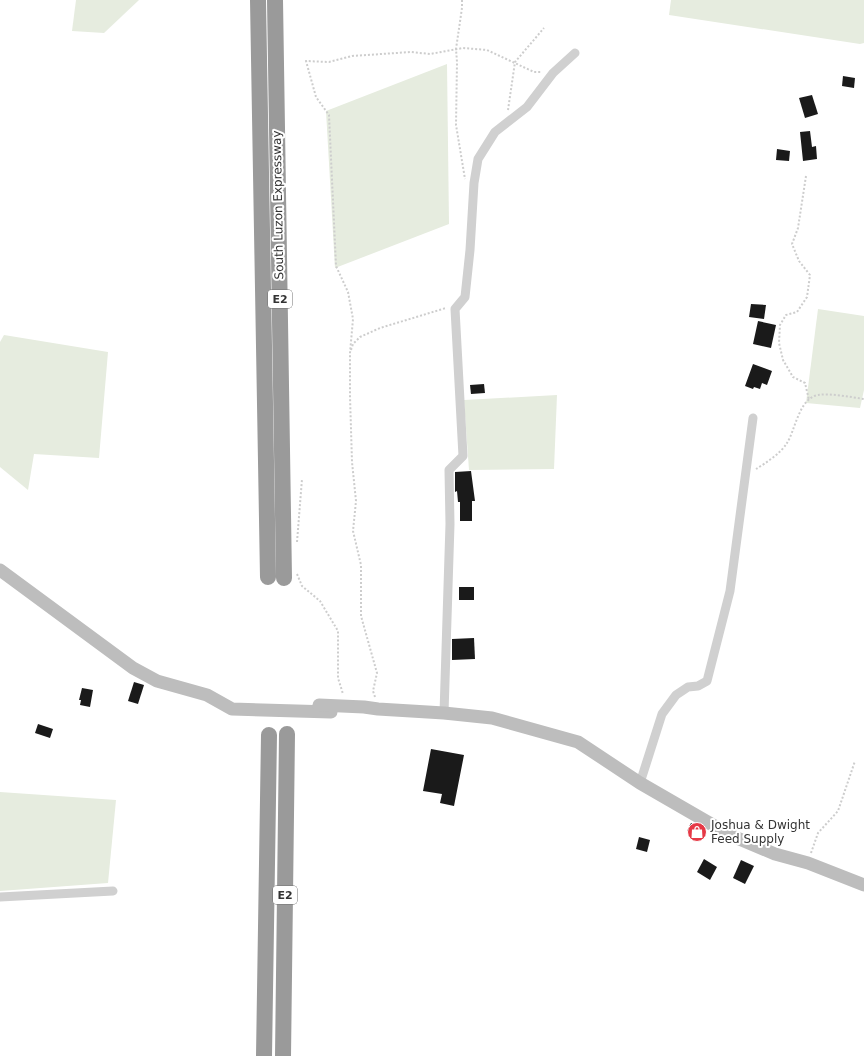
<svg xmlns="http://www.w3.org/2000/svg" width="864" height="1056" viewBox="0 0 864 1056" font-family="'DejaVu Sans',sans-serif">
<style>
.green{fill:#e6ecdf}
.building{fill:#1a1a1a}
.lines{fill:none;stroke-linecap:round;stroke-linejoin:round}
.path{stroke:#cdcdcd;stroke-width:2;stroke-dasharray:2 2;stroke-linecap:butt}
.street{stroke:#d0d0d0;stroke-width:9}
.secondary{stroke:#bdbdbd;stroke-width:13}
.highway{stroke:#9a9a9a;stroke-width:16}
.labels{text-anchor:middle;stroke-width:4;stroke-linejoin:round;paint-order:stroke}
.shield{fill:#fff;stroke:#707070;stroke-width:1}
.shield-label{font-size:11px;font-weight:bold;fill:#333}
.street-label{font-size:12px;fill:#333;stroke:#fff}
.poi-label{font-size:12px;fill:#333;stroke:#fff;text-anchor:start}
</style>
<rect width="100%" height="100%" fill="#fff"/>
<g class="green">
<polygon points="76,0 139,0 104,33 72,31"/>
<polygon points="671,0 864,0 864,43 860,44 669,15"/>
<polygon points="447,64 449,224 335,268 326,111"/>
<polygon points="818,309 864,316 864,390 860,408 806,403"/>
<polygon points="4,335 108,352 99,458 34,454 28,490 0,467 0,342"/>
<polygon points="557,395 554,469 469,470 464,400"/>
<polygon points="0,792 116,800 108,883 0,891"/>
</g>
<g class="building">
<polygon points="843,76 855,78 854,88 842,86"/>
<polygon points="812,95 818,114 805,118 799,98"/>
<polygon points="810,131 812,147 816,146 817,159 803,161 800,132"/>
<polygon points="777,149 790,151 789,161 776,160"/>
<polygon points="751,304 766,305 764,319 749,317"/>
<polygon points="758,321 776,325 771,348 753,344"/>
<polygon points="753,364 772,371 767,385 762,383 760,389 754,387 753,389 745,386"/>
<polygon points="484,384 485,393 471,394 470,385"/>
<polygon points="471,471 475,501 472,501 472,521 460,521 460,502 458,502 457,491 455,492 455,472"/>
<rect x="459" y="587" width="15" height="13"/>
<polygon points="474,638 475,659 452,660 452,639"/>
<polygon points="134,682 144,685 138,704 128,701"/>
<polygon points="82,688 93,690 90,707 80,705 81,700 79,700"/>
<polygon points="38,724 53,729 50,738 35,733"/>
<polygon points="431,749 464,755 454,806 440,803 442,794 423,791"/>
<polygon points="691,823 706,832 702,840 687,831"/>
<polygon points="639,837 650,840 647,852 636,849"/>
<polygon points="704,859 717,867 710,880 697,872"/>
<polygon points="741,860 754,866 745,884 733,878"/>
</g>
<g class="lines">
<g class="path">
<polyline points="462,0 462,8 456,49 457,62 456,125 465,179"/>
<polyline points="508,110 515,62 544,28"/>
<polyline points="806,176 798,228 792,244 799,261 810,275 807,297 797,312 786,315 780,325 779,343 783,360 793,377 805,383 809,400"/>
<polyline points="351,350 353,344 360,337 380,328 446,308"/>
<path d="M756,469C766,463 781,453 787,443C795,431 799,398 818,395C831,393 850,397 864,399"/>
<polyline points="297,542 302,479"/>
<polyline points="297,574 302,586 320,601 338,631 338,678 343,694"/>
<polyline points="375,697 373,691 377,673 361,616 361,565 353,531 356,501 352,462 350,396 350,353 353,319 348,292 336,266 329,115 316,97 306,61 329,62 352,56 411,52 430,54 463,48 487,50 534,72 542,72"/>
<polyline points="811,853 818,833 838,811 855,761"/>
</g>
<g class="street">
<polyline points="444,713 450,524 449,470 463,456 455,309 465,297 470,250 474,183 478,159 495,132 527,107 553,73 575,53"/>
<polyline points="640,783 662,714 676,695 688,687 698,686 707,681 730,591 753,418"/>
<polyline points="0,897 113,891"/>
</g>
<g class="secondary">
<polyline points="0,570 133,668 157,681 207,695 232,709 331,712"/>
<polyline points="319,705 364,707 378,709 444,713 492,718 578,742 640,783 730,835 775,854 808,863 864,885"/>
</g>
<g class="highway">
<polyline points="258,0 268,577"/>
<polyline points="275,0 284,578"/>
<polyline points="264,1056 269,735"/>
<polyline points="283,1056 287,734"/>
</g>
</g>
<defs>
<g id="shop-disc" transform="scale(1)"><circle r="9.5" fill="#e63946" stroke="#fff"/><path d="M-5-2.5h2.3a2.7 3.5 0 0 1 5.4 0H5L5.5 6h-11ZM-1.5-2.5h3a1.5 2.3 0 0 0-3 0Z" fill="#fff"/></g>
</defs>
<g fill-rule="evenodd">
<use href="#shop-disc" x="697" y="832"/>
</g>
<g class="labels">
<g class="shield">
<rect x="268" y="290" width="24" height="18" rx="3"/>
<rect x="273" y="886" width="24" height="18" rx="3"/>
</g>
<g class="shield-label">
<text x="280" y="303">E2</text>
<text x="285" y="899">E2</text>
</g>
<g class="street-label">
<text transform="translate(278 205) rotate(-91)" y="4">South Luzon Expressway</text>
</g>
<g class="poi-label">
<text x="711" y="829">Joshua &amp; Dwight<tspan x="711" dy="14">Feed Supply</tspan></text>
</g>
</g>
</svg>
